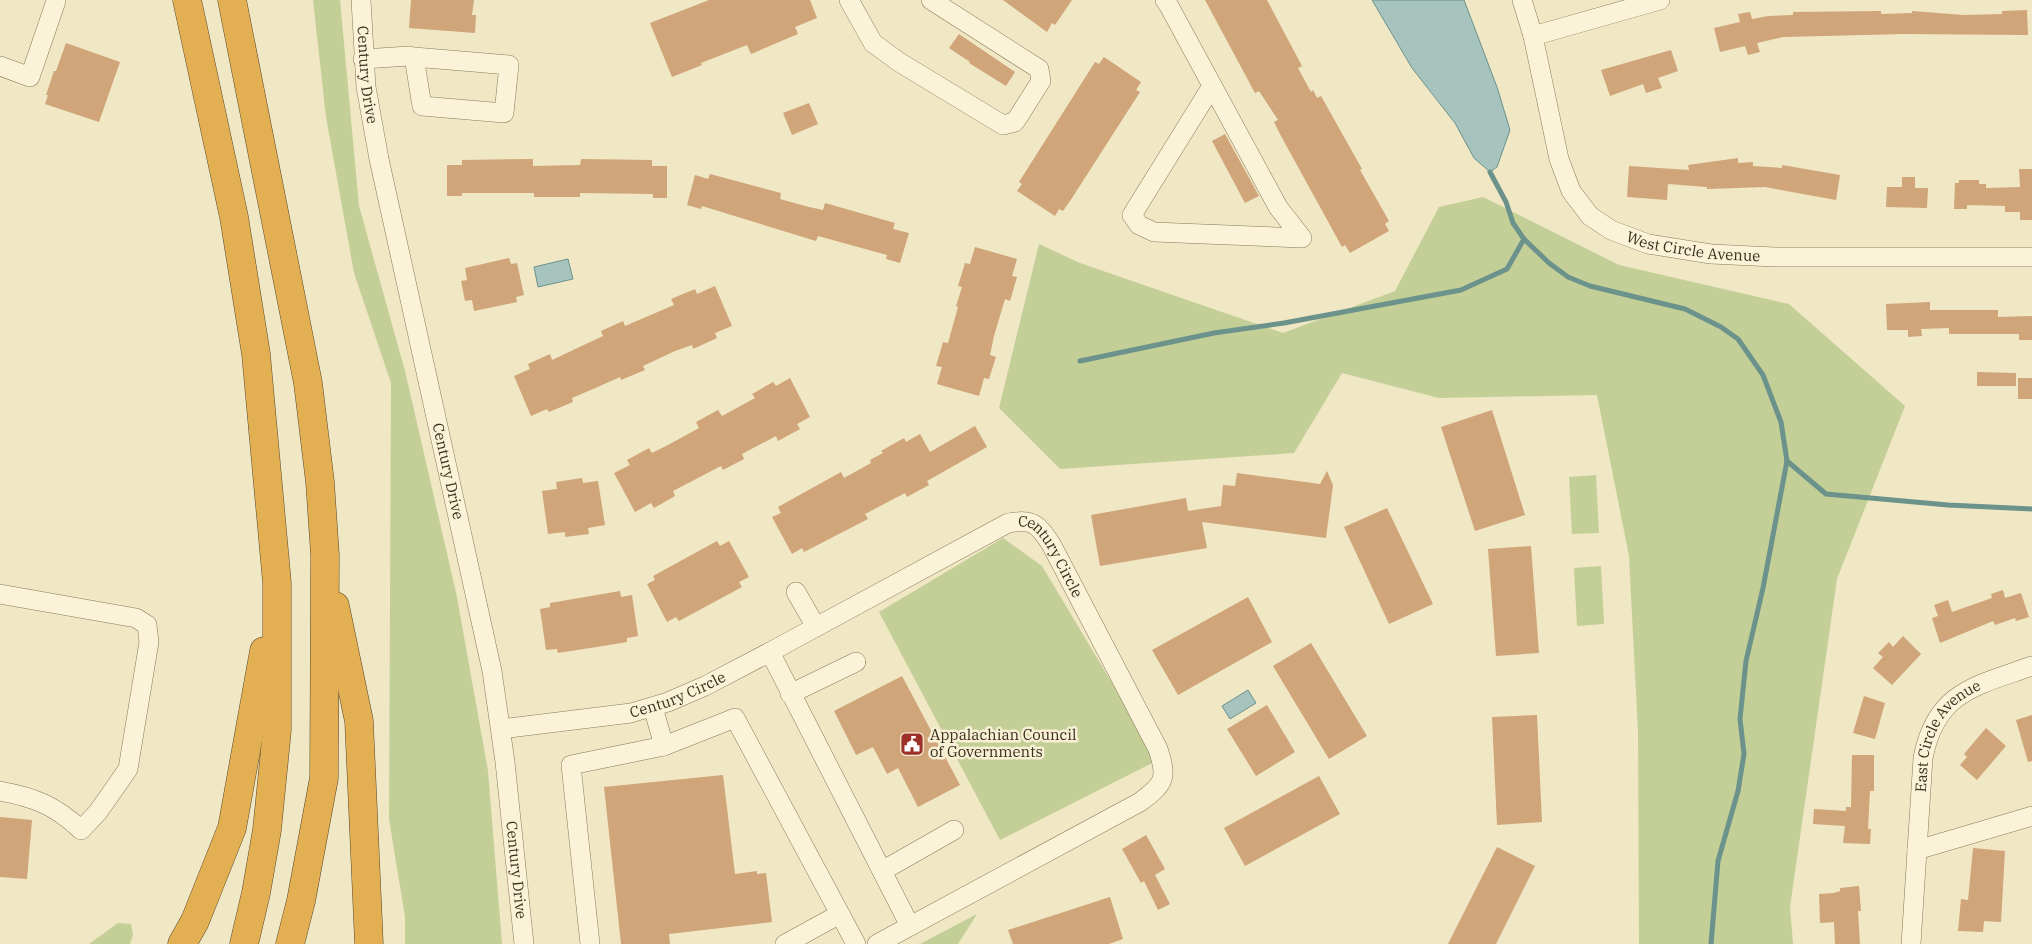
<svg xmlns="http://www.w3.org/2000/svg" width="2032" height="944" viewBox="0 0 2032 944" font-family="'IBM Plex Serif',serif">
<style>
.green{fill:#c3cf97}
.water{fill:#a6c3bd;stroke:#6c928c}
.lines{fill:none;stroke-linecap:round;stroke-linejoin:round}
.stream{stroke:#6c928c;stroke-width:5}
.building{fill:#cfa579}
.minor-casing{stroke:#8b795a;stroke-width:20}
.highway-casing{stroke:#59462e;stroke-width:29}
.minor{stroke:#faf3d8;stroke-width:19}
.highway{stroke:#e2b052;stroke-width:28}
.labels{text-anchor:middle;stroke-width:5;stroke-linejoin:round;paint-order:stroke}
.street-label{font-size:15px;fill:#3b2f1e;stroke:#f7f0d4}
.poi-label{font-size:15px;fill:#3b2f1e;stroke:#f7f0d4;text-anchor:start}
</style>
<rect width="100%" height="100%" fill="#f0e7c4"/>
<g class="green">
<polygon points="313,0 340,0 359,206 405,371 457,597 488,771 502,944 405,944 405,917 389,819 391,383 354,273 326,117"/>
<polygon points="1483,197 1619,265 1789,304 1905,406 1837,579 1790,907 1793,944 1639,944 1638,732 1629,556 1597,395 1439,398 1342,373 1294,453 1060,469 999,408 1039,244 1080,263 1283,333 1395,291 1439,207"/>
<polygon points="1596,475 1599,533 1572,534 1569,477"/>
<polygon points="1003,538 1042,566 1158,760 1000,840 879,612"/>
<polygon points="1601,566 1604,624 1577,626 1574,568"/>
<polygon points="977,914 958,944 920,944"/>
<polygon points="118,923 131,924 133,935 130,944 89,944"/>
</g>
<g class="water">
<polygon points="1372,0 1464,0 1497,87 1510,130 1497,167 1490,172 1474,158 1455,123 1412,68"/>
<polygon points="568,259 573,279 538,287 534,267"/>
<polygon points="1248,690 1256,703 1230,719 1222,706"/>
</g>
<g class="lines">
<g class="stream">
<polyline points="1490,172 1506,202 1513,223 1524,239 1549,263 1568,277 1590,286 1685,309 1721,327 1738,339 1763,375 1781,422 1787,461 1763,588 1746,661 1740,719 1744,754 1738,791 1718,861 1711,944"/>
<polyline points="1080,361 1214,333 1284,323 1461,290 1507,269 1524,239"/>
<polyline points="1787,461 1826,494 1948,505 2032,509"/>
</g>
</g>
<g class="building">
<polygon points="411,0 474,0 472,15 476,15 475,33 409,28"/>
<polygon points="709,0 810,0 817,18 795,27 798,34 751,54 747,45 701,63 702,65 672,77 650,23"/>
<polygon points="1003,0 1072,0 1055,25 1052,23 1047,32"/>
<polygon points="1205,0 1267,0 1302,66 1298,68 1311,92 1313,90 1317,98 1321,96 1362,169 1360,170 1389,221 1385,224 1389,231 1350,253 1345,245 1342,247 1281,136 1274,122 1278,120 1259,91 1255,93"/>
<polygon points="2027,10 2028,35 1904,34 1783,37 1757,43 1760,52 1748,55 1745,46 1720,52 1714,28 1740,22 1738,14 1750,12 1752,19 1768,16 1793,15 1793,12 1881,11 1881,14 1912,13 1912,11 1964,15 2002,14 2002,11"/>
<polygon points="959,34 1015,72 1006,86 969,63 970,62 949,48"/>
<polygon points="66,43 120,62 99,122 45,104 48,95 46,95 54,71 56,71"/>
<polygon points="1671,50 1678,71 1658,78 1662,88 1646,93 1643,84 1610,96 1601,70"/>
<polygon points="1104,57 1141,82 1136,90 1140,92 1072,198 1063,211 1059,209 1055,216 1017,191 1022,184 1019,182 1095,62 1099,64"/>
<polygon points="809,103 818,124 792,135 783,113"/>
<polygon points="1225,134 1259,196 1245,203 1212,141"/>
<polygon points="1738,158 1738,163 1753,162 1753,166 1782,168 1782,165 1840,175 1836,200 1765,187 1707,189 1707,187 1668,184 1667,200 1627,197 1629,166 1689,170 1688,165"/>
<polygon points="533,159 533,166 580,165 581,159 652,160 652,166 667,166 667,198 653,198 653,194 580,193 580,197 534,197 534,193 462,193 462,196 447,196 447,165 462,165 462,160"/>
<polygon points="2019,169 2032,169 2032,220 2020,220 2020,212 2005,212 2005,206 1967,205 1967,209 1954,209 1955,183 1959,183 1959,180 1979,180 1979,184 1986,184 1986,188 2020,187"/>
<polygon points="710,174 781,193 780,199 809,207 823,210 825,203 895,223 893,229 909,233 900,263 886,259 887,255 818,236 816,241 702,206 701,209 687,205 695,175 708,179"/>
<polygon points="1902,177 1915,177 1915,188 1928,188 1927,208 1886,207 1887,187 1902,187"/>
<polygon points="975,247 1017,259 1012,276 1017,277 1010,301 1005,299 994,336 990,355 996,357 989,379 984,378 979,396 937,384 942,367 936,366 943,342 948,343 958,307 956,306 962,287 958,286 965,263 970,264"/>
<polygon points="509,258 511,264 517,263 524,295 516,297 517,302 474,311 472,300 465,301 461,281 467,280 465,268"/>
<polygon points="715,286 732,326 715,333 717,338 693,349 692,345 675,351 643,366 645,370 621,380 620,377 593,389 572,398 573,402 549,412 547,409 531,416 514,376 530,369 528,364 550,354 552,360 603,336 601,331 623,321 625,326 674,305 671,299 695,289 697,294"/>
<polygon points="1930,302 1930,310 1998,310 1998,317 2032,316 2032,340 2019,340 2019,334 1949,334 1949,328 1921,329 1922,336 1908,337 1908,330 1887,330 1886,304"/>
<polygon points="1977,372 2016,373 2016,386 1977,386"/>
<polygon points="790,378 810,417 797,424 800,429 778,441 776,436 742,454 744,459 723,470 721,466 673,491 675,496 654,508 651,503 635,512 614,473 630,465 627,460 649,448 652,453 668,445 699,428 696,422 718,410 722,416 755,398 752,394 773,382 776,386"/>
<rect x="2018" y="378" width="14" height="21"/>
<polygon points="1492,410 1525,515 1475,531 1441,427"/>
<polygon points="975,426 987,447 927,481 929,485 907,497 905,493 865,514 868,519 804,552 802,548 792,554 772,517 781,513 778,507 841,472 844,478 871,463 870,460 883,453 881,451 904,438 906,442 920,434 930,452"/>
<polygon points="1327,471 1333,485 1326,538 1202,522 1207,548 1100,566 1091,515 1186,498 1188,511 1221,506 1223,485 1235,486 1237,473 1320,484"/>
<polygon points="582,478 583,483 598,481 605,525 588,528 589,534 565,537 565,532 548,534 542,491 557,489 556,482"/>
<polygon points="1387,508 1433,604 1389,624 1344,527"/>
<polygon points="717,541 720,546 729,541 749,577 739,582 742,587 679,621 676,617 667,622 647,584 655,580 653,576"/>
<polygon points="1531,546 1539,653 1496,656 1488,549"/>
<polygon points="2003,590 2005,598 2021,593 2029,617 2016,621 2015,618 1995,625 1993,621 1940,643 1932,618 1938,616 1934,605 1948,600 1952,612 1992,598 1991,594"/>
<polygon points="620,591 621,597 632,595 638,636 627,638 627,642 603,646 558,653 557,649 546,650 540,609 550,607 550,603"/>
<polygon points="1248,597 1272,642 1178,695 1152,650"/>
<polygon points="1903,636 1921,654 1892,685 1873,668 1883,657 1878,653 1889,642 1893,647"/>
<polygon points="1311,643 1367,736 1329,759 1273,666"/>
<polygon points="902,676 960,785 918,807 898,768 887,774 873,747 856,755 834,711"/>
<polygon points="1864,696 1885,703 1875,739 1853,733"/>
<polygon points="1267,705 1295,752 1256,776 1227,729"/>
<polygon points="1537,715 1542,822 1497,825 1492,717"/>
<polygon points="2032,715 2032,761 2028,762 2016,720"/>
<polygon points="1986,728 2006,746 1977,780 1960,765 1967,757 1964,754"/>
<polygon points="1852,755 1874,755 1874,791 1870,791 1868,829 1871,829 1870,844 1843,843 1845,826 1813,824 1814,809 1846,811 1846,807 1851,807"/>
<polygon points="723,775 735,874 757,871 757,874 766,873 772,922 669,934 670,944 621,944 604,787"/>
<polygon points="1319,776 1340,814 1245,866 1224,828"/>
<polygon points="0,817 32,820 27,879 0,877"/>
<polygon points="1146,835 1165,869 1155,875 1170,904 1158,910 1144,881 1141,883 1122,849"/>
<polygon points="1497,847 1535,866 1496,944 1448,944"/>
<polygon points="1973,848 2005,851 2001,922 1984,921 1983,932 1958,931 1961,899 1968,900"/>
<polygon points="1859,886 1861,911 1858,911 1860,944 1835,944 1834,922 1820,923 1819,894 1834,893 1840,891 1840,888"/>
<polygon points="1110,897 1123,939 1109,944 1013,944 1008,930"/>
</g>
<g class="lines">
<g class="minor-casing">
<g id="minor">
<path id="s1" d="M361,0L366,87L379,159L492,671L505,762L524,944"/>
<polyline points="849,0 873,43 899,62 1003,125 1015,122 1041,81 1039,69 931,0"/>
<polyline points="1165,0 1169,6 1278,207 1302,238 1154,232 1139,225 1132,215 1212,86"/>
<path id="s2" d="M1522,0L1533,36L1559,159L1571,191L1590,216L1611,230L1648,244L1711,254L1775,257H2032"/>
<polyline points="1533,36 1660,0"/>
<polyline points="363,59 409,56 414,57 509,65 504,113 422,106 414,57"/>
<polyline points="0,66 30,77 56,1"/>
<polyline points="796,592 816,627"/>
<path d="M0,594L136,618L147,625L149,642L128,769L98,812L81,830C56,806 34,797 0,791"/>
<polyline points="770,652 910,926"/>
<polyline points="790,694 856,662"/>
<polyline points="653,707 664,746 735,718 856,944"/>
<path id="s3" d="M501,729L631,713L668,702L705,686L770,652L1008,523C1033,519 1037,523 1051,544L1158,749C1168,779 1164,784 1140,802L877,944"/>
<polyline points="1917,850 2032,816"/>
<polyline points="882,871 954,830"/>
<polyline points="590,944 571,765 664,746"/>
<polyline points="785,944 840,914"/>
<path id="s4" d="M1911,944L1923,758C1936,691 1976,686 2032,666"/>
</g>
</g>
<g class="highway-casing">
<g id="highway">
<polyline points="187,0 234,217 256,354 277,583 277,730 267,830 256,893 244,944"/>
<polyline points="232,0 308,383 320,482 325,555 324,778 301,901 290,944"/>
<polyline points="335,606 359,721 369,944"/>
<polyline points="182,944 195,921 232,828 264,651"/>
</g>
</g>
<use href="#minor" class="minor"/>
<use href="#highway" class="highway"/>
</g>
<defs>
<g id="civic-square" transform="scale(1.25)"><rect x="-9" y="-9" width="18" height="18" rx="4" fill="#9d3127" stroke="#f7f0d4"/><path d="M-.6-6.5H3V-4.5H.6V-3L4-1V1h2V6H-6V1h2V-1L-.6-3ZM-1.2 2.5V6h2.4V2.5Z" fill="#fff"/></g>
</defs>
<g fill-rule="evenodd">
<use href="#civic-square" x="912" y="744"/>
</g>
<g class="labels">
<g class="street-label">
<text dy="5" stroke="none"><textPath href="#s1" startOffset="75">Century Drive</textPath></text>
<text dy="5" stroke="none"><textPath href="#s2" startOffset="339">West Circle Avenue</textPath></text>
<text dy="5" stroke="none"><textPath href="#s1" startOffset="480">Century Drive</textPath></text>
<text dy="5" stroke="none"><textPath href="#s3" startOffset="615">Century Circle</textPath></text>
<text dy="5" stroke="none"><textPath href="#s3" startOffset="181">Century Circle</textPath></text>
<text dy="5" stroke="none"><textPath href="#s4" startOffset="218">East Circle Avenue</textPath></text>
<text dy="5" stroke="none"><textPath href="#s1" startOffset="885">Century Drive</textPath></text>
</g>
<g class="poi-label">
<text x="930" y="740">Appalachian Council<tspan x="930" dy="17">of Governments</tspan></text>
</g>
</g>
</svg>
